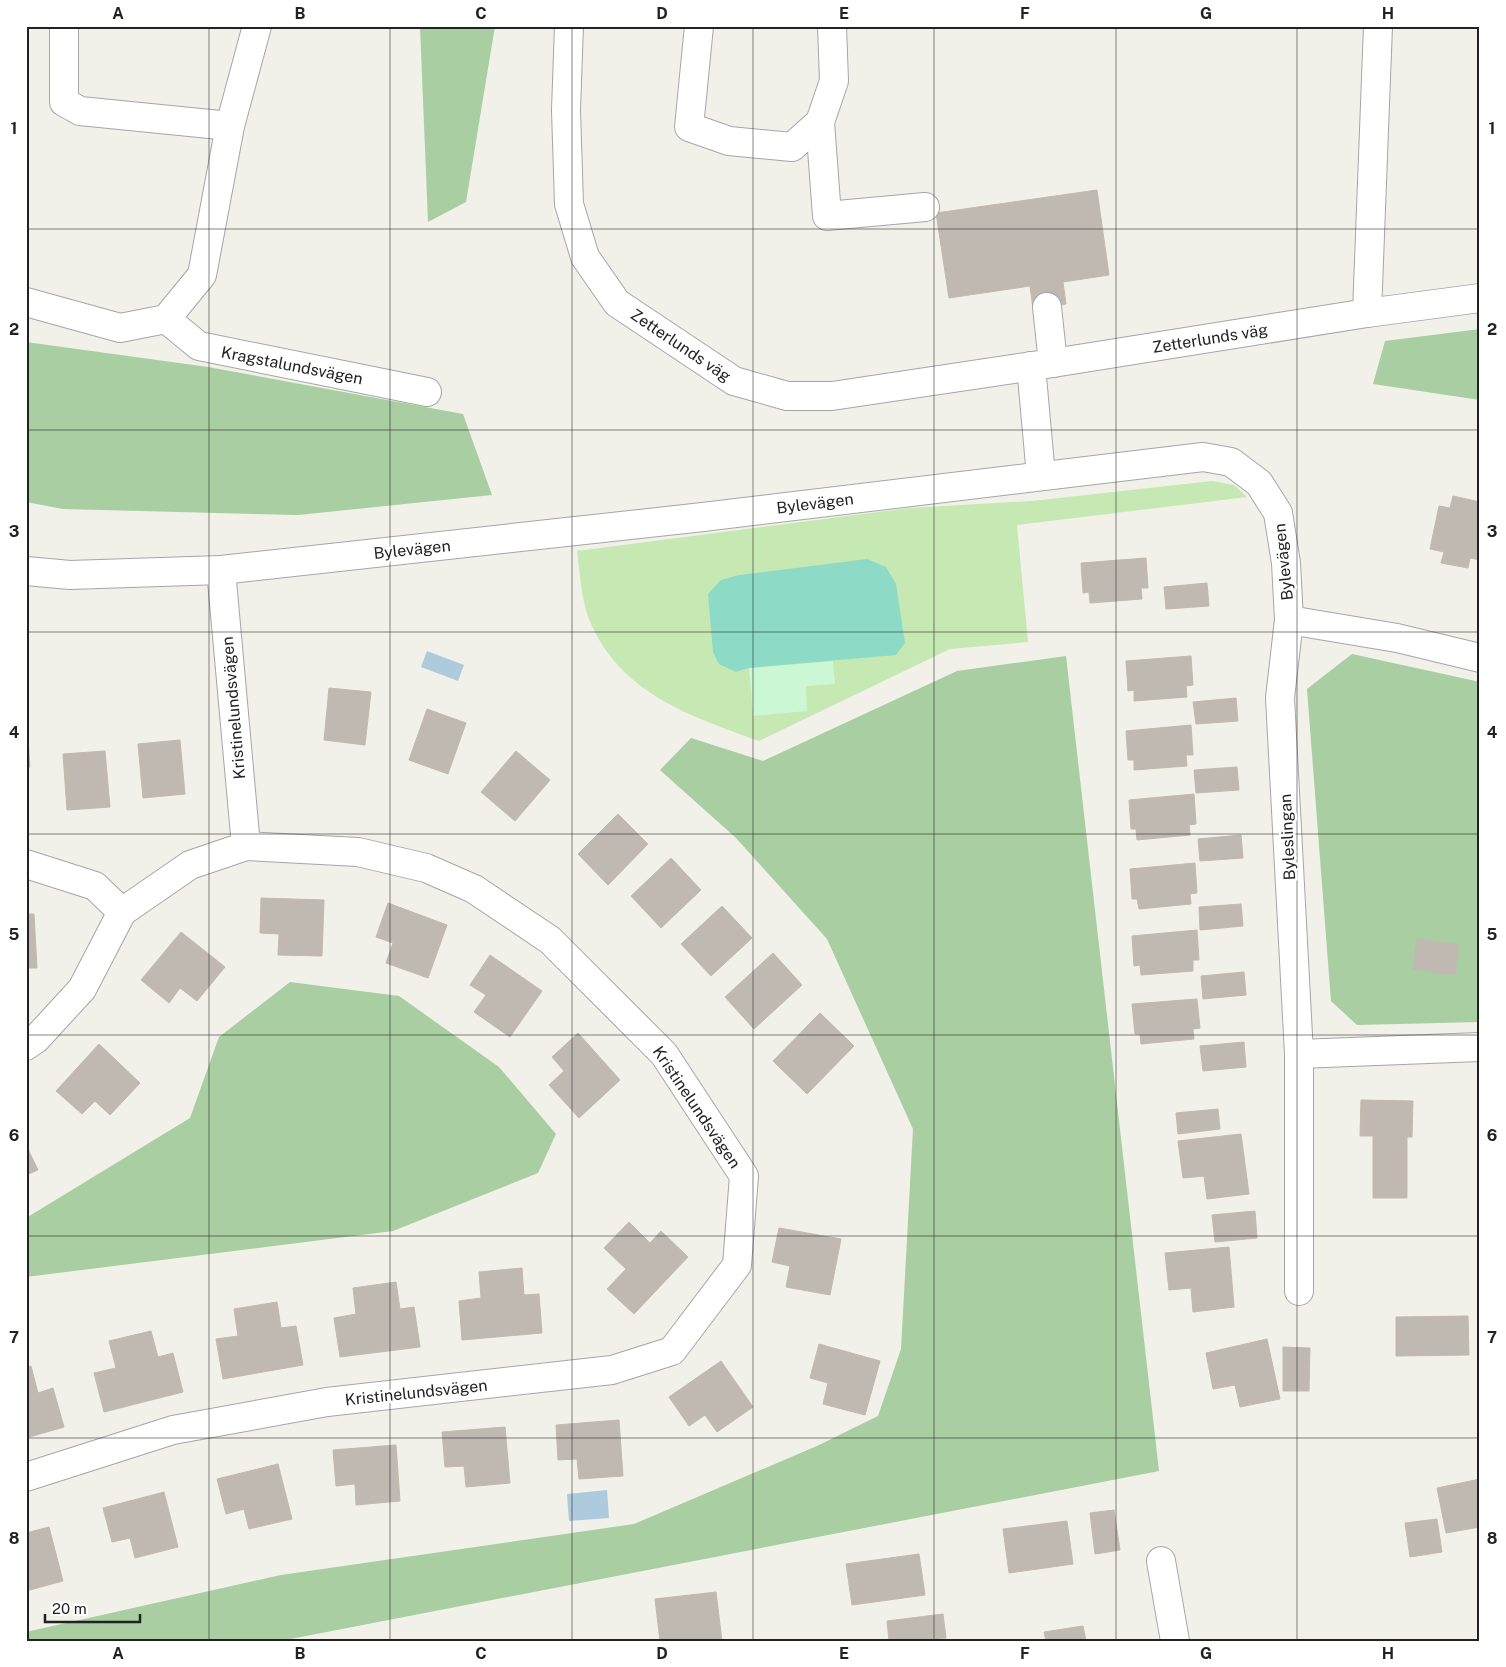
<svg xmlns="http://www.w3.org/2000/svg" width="1506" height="1667" viewBox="0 0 1506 1667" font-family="'Public Sans',sans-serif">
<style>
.grass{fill:#c6e8b3}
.forest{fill:#a8cea1}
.park{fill:#cbf7d4}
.pitch{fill:#8ddbc7}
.water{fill:#adcbdc}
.building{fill:#bfb9b2;stroke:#c3b9ac}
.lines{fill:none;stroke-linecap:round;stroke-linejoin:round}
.minor-casing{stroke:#a6a6a6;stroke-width:30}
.minor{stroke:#fff;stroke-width:28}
.grid{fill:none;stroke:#222;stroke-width:1;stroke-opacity:0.55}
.labels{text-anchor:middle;stroke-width:5;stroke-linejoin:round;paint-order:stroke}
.street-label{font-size:16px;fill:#222;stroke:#fff}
.neatline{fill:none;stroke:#222;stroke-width:2}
.grid-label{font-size:16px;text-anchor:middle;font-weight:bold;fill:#222}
</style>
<rect width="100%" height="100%" fill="#f1f0e9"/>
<path class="grass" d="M1212,481L1234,485L1247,497L1017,525L1028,642L950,649L759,741C690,716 619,693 589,619C581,598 580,573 577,551L909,508L1032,501Z"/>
<g class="forest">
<polygon points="420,26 495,26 466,202 428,222"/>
<polygon points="1480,329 1480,400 1373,384 1385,341"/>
<polygon points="26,342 208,367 463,414 492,495 298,515 63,509 26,502"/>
<polygon points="1352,654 1480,682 1480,1022 1357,1025 1331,1001 1307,689"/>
<polygon points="1066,656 1159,1471 280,1641 26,1641 26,1632 281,1575 634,1524 817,1446 878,1416 901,1349 913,1129 827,939 736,838 660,770 691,738 763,761 957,671"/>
<polygon points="290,982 399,996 499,1067 556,1134 538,1173 393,1231 26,1277 26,1218 190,1118 219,1037"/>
</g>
<polygon class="park" points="833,661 835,684 806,686 807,711 753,716 749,668"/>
<polygon class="pitch" points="867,559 886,567 896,584 905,643 896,655 749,668 736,672 719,664 713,652 708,594 721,580 739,575"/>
<g class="water">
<polygon points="427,651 464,665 458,681 421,667"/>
<polygon points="607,1490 609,1518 569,1521 567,1494"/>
</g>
<g class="building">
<polygon points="1097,190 1109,275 1063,282 1066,304 1033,309 1030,286 949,298 936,213"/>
<polygon points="1453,496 1480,502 1480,560 1470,558 1468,568 1441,563 1444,552 1430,549 1439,506 1450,508"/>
<polygon points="1146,558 1148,588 1141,588 1142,599 1090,603 1089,592 1083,593 1081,563"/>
<polygon points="1207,583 1209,606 1166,609 1164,587"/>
<polygon points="1191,656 1193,685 1186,686 1187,697 1134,701 1134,690 1128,691 1126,661"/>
<polygon points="329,688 371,692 365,745 324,740"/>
<polygon points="1236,698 1238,721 1196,724 1193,702"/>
<polygon points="427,709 466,723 448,774 409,760"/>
<polygon points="26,712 30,767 26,767"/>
<polygon points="1191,725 1193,755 1186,755 1187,766 1134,770 1134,760 1128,760 1126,731"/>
<polygon points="180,740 185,794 143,798 138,744"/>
<polygon points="105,751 110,807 67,810 63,754"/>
<polygon points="516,751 550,780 515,821 481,792"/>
<polygon points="1237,767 1239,790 1196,793 1194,770"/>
<polygon points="1194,794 1196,824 1189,825 1190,835 1137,840 1136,829 1131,829 1129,800"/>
<polygon points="618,814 648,844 608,885 578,854"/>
<polygon points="1241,835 1243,858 1200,861 1198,839"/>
<polygon points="671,858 701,890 661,928 631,896"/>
<polygon points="1195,863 1197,893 1190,894 1191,904 1139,909 1137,899 1132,899 1130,869"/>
<polygon points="261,898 324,900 322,956 278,955 279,934 260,933"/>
<polygon points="388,903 447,925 428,978 386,963 393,943 376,937"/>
<polygon points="1241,904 1243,926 1200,930 1199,907"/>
<polygon points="722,906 752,938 711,976 681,944"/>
<polygon points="26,914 34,914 37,968 26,968"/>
<polygon points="1197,930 1199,960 1193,960 1193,971 1141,975 1140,965 1134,966 1132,936"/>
<polygon points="181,932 225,967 197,1001 180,988 169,1003 141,980"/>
<polygon points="1417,939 1459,945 1455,975 1413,969"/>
<polygon points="773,953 802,985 754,1029 725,997"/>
<polygon points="490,955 542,991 510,1037 474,1012 486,995 470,985"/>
<polygon points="1244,972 1246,995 1203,999 1201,976"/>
<polygon points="1197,999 1200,1028 1193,1029 1194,1039 1141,1044 1140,1034 1135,1034 1132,1004"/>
<polygon points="820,1013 854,1046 807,1094 773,1061"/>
<polygon points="578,1033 620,1080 579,1118 549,1085 564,1071 552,1057"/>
<polygon points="1244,1042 1246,1067 1203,1071 1200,1046"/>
<polygon points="99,1044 140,1083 110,1115 95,1101 82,1114 56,1091"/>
<polygon points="1361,1100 1413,1101 1412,1137 1407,1137 1407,1198 1373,1198 1373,1136 1360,1136"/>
<polygon points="1218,1109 1220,1129 1178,1134 1176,1113"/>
<polygon points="1241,1134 1249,1194 1207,1199 1204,1176 1183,1178 1178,1141"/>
<polygon points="26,1145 38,1170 26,1175"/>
<polygon points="1255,1211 1257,1238 1215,1242 1212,1215"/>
<polygon points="629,1222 650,1243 661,1231 688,1257 634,1314 607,1289 626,1269 604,1248"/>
<polygon points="779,1228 841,1239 830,1295 786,1287 790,1266 772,1262"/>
<polygon points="1229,1247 1234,1307 1193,1312 1191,1288 1169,1290 1165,1253"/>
<polygon points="522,1268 524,1295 539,1294 542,1333 462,1340 459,1301 481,1298 479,1272"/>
<polygon points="396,1282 400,1309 414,1307 420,1347 340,1357 334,1318 356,1314 353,1288"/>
<polygon points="277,1302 281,1328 296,1326 303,1365 223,1379 216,1339 238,1336 234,1309"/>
<polygon points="1468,1316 1469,1355 1396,1356 1396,1317"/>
<polygon points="151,1331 158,1357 173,1353 183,1392 104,1412 94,1373 116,1368 109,1341"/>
<polygon points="1267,1339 1280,1399 1240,1407 1235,1385 1213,1389 1206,1353"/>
<polygon points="819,1344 880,1361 865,1415 823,1404 828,1383 810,1378"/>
<polygon points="1283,1347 1310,1348 1309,1391 1283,1391"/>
<polygon points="721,1361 753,1407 717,1432 705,1415 689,1426 669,1397"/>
<polygon points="31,1366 38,1393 53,1388 64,1427 26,1438 26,1368"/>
<polygon points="619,1420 623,1476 579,1479 577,1459 558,1460 556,1425"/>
<polygon points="505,1427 510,1483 466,1487 464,1466 445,1467 442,1432"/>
<polygon points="396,1445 400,1501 356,1505 355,1484 336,1486 333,1450"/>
<polygon points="278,1464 292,1519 249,1529 244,1509 226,1514 217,1479"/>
<polygon points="1480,1479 1480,1527 1446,1533 1437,1488"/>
<polygon points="164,1492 178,1547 135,1558 130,1538 112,1542 103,1508"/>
<polygon points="1114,1510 1120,1550 1095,1554 1090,1513"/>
<polygon points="1437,1519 1442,1552 1410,1557 1405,1523"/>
<polygon points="1067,1521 1073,1564 1009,1573 1003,1529"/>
<polygon points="49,1527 63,1581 26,1591 26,1533"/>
<polygon points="919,1554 925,1595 852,1605 846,1564"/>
<polygon points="716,1592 722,1641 660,1641 655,1599"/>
<polygon points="943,1614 946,1638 889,1641 887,1621"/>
<polygon points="1083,1626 1086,1641 1046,1641 1044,1632"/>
</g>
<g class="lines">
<g class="minor-casing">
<g id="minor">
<polyline points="569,26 566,110 569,204 585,257 617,303 734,381 787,396 832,396 1053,363 1367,313 1378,26"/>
<polyline points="699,26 689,127 729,141 792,147 820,122 834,81 832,26"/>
<polyline points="820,122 827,216 925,207"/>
<polyline points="230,126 257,26"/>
<polyline points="26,302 120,328 166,319 202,275 230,126 80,111 64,102 64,26"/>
<polyline points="1047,307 1053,363"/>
<polyline points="1367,313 1480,298"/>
<polyline points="166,319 199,346 427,392"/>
<polyline points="1031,366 1041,476"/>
<polyline points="26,571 70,575 221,570 703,517 1203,457 1231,462 1259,483 1278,513 1286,563 1289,620 1397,638 1480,658"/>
<polyline points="1289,620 1280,698 1299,1054"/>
<polyline points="26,864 95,886 122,912 190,865 246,846 221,570"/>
<polyline points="26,1046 36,1039 82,989 122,912"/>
<polyline points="1299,1291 1299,1054 1480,1047"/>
<polyline points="26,1477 173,1430 327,1402 612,1370 672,1351 737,1265 744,1176 664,1054 550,940 474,889 426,868 358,852 246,846"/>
<polyline points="1161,1561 1175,1641"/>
</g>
</g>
<use href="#minor" class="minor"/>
</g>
<path class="grid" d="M209,26V1641M390,26V1641M572,26V1641M753,26V1641M934,26V1641M1116,26V1641M1297,26V1641M26,229H1480M26,430H1480M26,632H1480M26,834H1480M26,1035H1480M26,1236H1480M26,1438H1480"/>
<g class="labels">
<g class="street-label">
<text transform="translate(1210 338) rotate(-9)" y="6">Zetterlunds väg</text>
<text transform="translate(681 345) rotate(34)" y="6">Zetterlunds väg</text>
<text transform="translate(292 365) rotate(11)" y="6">Kragstalundsvägen</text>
<text transform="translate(815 503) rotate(-7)" y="6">Bylevägen</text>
<text transform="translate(412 549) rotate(-6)" y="6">Bylevägen</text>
<text transform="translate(1283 562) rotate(-96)" y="6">Bylevägen</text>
<text transform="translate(233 708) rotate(-95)" y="6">Kristinelundsvägen</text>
<text transform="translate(1287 837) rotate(-93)" y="6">Byleslingan</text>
<text transform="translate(697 1107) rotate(56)" y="6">Kristinelundsvägen</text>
<text transform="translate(416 1392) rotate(-6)" y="6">Kristinelundsvägen</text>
</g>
</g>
<rect width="1506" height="1667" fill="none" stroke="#ffffff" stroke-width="55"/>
<path d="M45 1614v8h95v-8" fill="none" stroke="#222222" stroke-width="2.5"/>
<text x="52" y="1614" font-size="15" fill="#222222" stroke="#ffffff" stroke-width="4" paint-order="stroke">20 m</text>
<rect x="28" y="28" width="1450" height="1612" class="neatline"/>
<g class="grid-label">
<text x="118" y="19">A</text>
<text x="300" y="19">B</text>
<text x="481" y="19">C</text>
<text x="662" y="19">D</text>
<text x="844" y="19">E</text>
<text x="1025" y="19">F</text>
<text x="1206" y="19">G</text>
<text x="1388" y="19">H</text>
<text x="14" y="134">1</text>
<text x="1492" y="134">1</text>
<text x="14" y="335">2</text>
<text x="1492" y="335">2</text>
<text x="14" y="537">3</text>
<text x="1492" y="537">3</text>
<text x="14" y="738">4</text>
<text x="1492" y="738">4</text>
<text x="14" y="940">5</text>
<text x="1492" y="940">5</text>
<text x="14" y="1141">6</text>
<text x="1492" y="1141">6</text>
<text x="14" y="1343">7</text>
<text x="1492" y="1343">7</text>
<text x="14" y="1544">8</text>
<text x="1492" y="1544">8</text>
<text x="118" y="1659">A</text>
<text x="300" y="1659">B</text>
<text x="481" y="1659">C</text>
<text x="662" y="1659">D</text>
<text x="844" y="1659">E</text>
<text x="1025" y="1659">F</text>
<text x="1206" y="1659">G</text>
<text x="1388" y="1659">H</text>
</g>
</svg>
